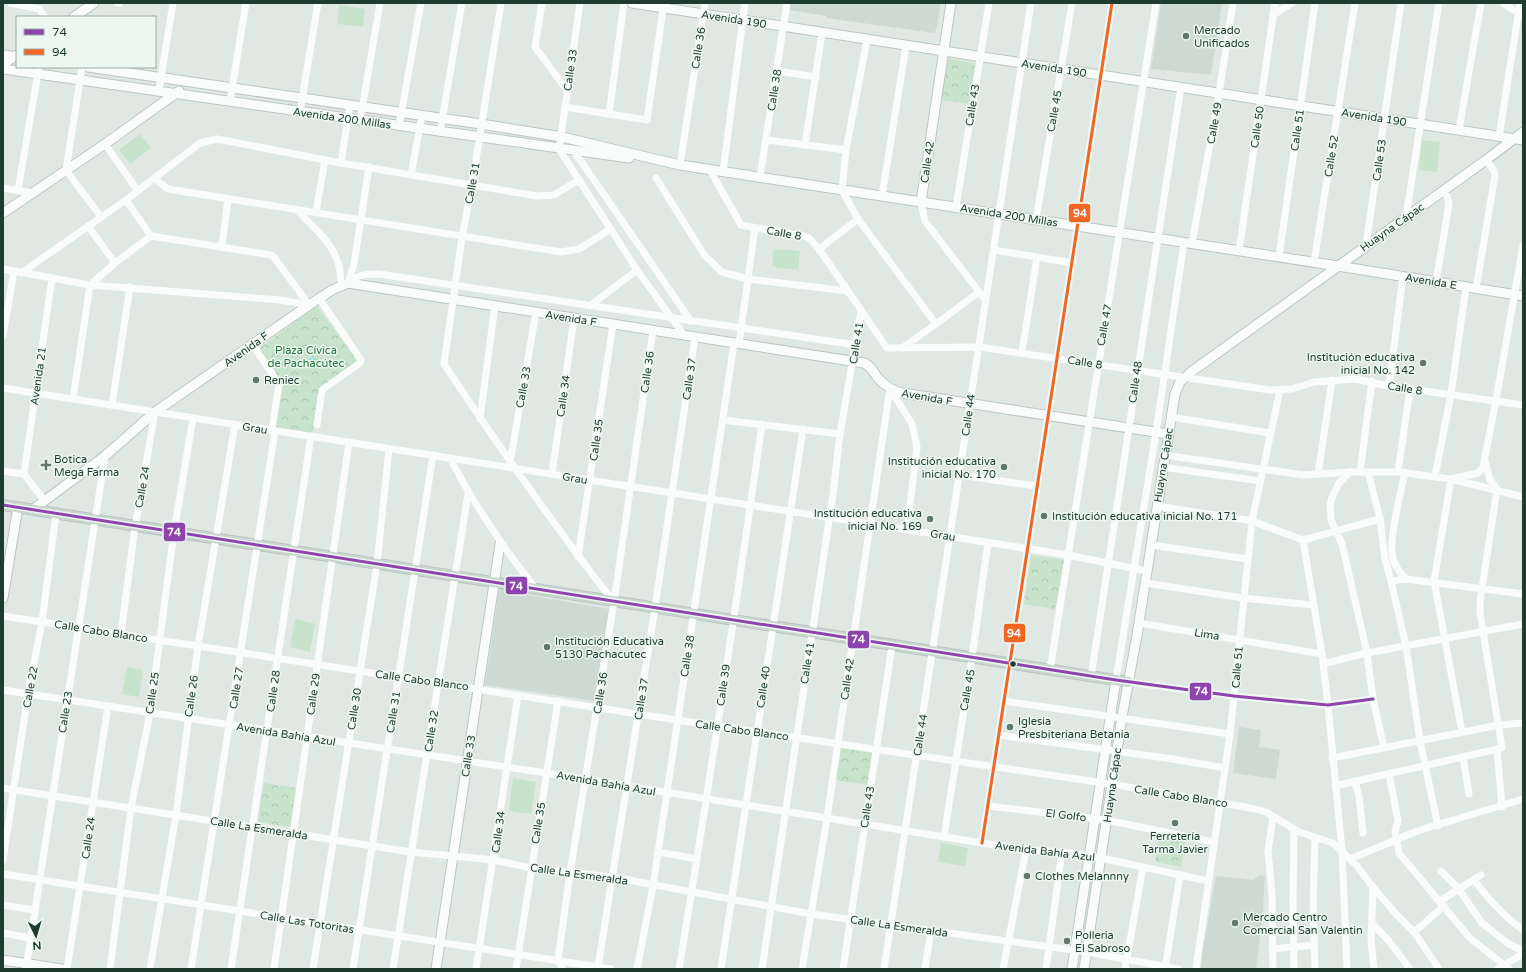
<svg xmlns="http://www.w3.org/2000/svg" width="1526" height="972" viewBox="0 0 1526 972" font-family="'Varela Round',sans-serif">
<style>
.built{fill:#cddad3}
.park{fill:url(#park-crowns)}
.pitch{fill:#c7e3cc}
.water{fill:url(#water-waves)}
.lines{fill:none;stroke-linecap:round;stroke-linejoin:round}
.secondary-casing{stroke:#bcc7c2;stroke-width:11}
.primary-casing{stroke:#bac5c0;stroke-width:12}
.street{stroke:#fafcfb;stroke-width:7}
.secondary{stroke:#fafcfb;stroke-width:9}
.primary{stroke:#cbd5d0;stroke-width:10}
.bus-1-casing{stroke:#edf7f1;stroke-width:6}
.bus-2-casing{stroke:#edf7f1;stroke-width:6}
.bus-1{stroke:#8e44ad;stroke-width:3}
.bus-2{stroke:#f26522;stroke-width:3}
.poi-dot{fill:#61786e;stroke:#edf7f1;stroke-width:1.5}
.bus-dot{fill:#1d3b2f;stroke:#edf7f1;stroke-width:1.5}
.labels{text-anchor:middle;stroke-width:3;stroke-linejoin:round;paint-order:stroke}
.street-label{font-size:11px;fill:#1d3b2f;stroke:#edf7f1}
.poi-label{font-size:11px;fill:#1d3b2f;stroke:#edf7f1;text-anchor:start}
.park-label{font-size:11px;fill:#247638;stroke:#edf7f1}
.line-badge{stroke:#edf7f1;stroke-width:1.5}
.badge-label{font-size:11px;text-anchor:middle;font-weight:bold;fill:#fff}
</style>
<defs>
<pattern id="park-crowns" width="20" height="18" patternUnits="userSpaceOnUse"><rect width="20" height="18" fill="#c7e3cc"/><path d="M2 6a3 3 0 1 1 6 0M12 15a3 3 0 1 1 6 0" fill="none" stroke="#aac4b0"/></pattern>
<pattern id="water-waves" width="16" height="10" patternUnits="userSpaceOnUse"><rect width="16" height="10" fill="#9bdbda"/><path d="M0 5q4-4 8 0t8 0" fill="none" stroke="#85bdbb"/></pattern>
</defs>
<rect width="100%" height="100%" fill="#e0e8e4"/>
<g class="built">
<polygon points="791,3 940,3 937,28 934,33 826,18 826,16 790,10"/>
<polygon points="1161,3 1222,3 1211,75 1151,69"/>
<polygon points="499,590 609,609 595,701 485,685"/>
<polygon points="1239,727 1261,730 1259,747 1280,750 1276,779 1233,773"/>
<polygon points="1261,875 1265,876 1263,911 1256,969 1201,969 1203,943 1205,938 1216,876 1253,880"/>
</g>
<g class="park">
<polygon points="948,59 977,64 969,104 941,100"/>
<polygon points="317,306 358,361 319,390 312,435 274,429 281,383 257,350"/>
<polygon points="1031,555 1065,560 1055,609 1024,604"/>
<polygon points="840,748 873,753 868,785 835,780"/>
<polygon points="264,783 296,788 290,827 258,822"/>
<polygon points="1159,836 1185,842 1181,867 1155,862"/>
</g>
<g class="pitch">
<polygon points="339,5 365,9 363,27 337,24"/>
<polygon points="140,134 151,148 130,164 119,150"/>
<polygon points="1422,140 1440,142 1437,172 1419,170"/>
<polygon points="774,249 800,251 798,270 772,267"/>
<polygon points="295,619 315,624 310,652 290,647"/>
<polygon points="127,667 143,670 139,697 122,694"/>
<polygon points="513,778 536,782 531,814 509,811"/>
<polygon points="941,843 968,848 965,866 938,862"/>
</g>
<circle class="water" cx="313" cy="363" r="5.5"/>
<g class="lines">
<g class="secondary-casing">
<g id="secondary">
<polyline points="632,3 1523,140"/>
<polyline points="74,17 94,3"/>
<polyline points="3,55 17,57"/>
<polyline points="3,64 17,55"/>
<polyline points="88,67 481,124 562,137 680,165 1338,266 1523,296"/>
<polyline points="3,69 629,158"/>
<polyline points="921,202 951,3"/>
<polyline points="3,213 105,144 179,91"/>
<path d="M32,510L105,456L155,412L309,305L332,290L348,283L864,363C871,366 873,371 877,377C884,385 893,391 902,393L1168,434"/>
<polyline points="3,598 18,507"/>
<polyline points="3,960 62,969"/>
<polyline points="436,969 500,544"/>
<polyline points="1072,969 1116,680"/>
<polyline points="1084,969 1122,717 1137,635 1175,394 1180,382 1191,372 1486,160 1523,132"/>
</g>
</g>
<g class="primary-casing">
<polyline id="primary" points="3,505 1128,682"/>
</g>
<g class="street">
<polyline points="11,3 39,9 45,17"/>
<polyline points="118,3 119,3"/>
<path d="M501,3L472,185L462,237L444,364C498,445 553,525 614,602"/>
<polyline points="542,3 535,47 566,89"/>
<polyline points="580,3 559,149 637,270 684,335"/>
<polyline points="1503,3 1521,15"/>
<polyline points="1273,15 1292,3"/>
<polyline points="867,40 846,150 842,190 858,219 936,324 902,348"/>
<polyline points="82,67 66,170 101,217"/>
<polyline points="777,71 816,77"/>
<polyline points="159,90 173,3"/>
<polyline points="230,101 246,3"/>
<polyline points="565,107 647,120 664,3"/>
<polyline points="300,112 318,3"/>
<polyline points="609,114 624,3"/>
<polyline points="360,121 380,3"/>
<polyline points="399,126 421,3"/>
<polyline points="1459,130 1481,3"/>
<polyline points="440,132 462,3"/>
<polyline points="1499,137 1520,3"/>
<polyline points="766,140 846,150"/>
<polyline points="105,144 138,191"/>
<polyline points="805,145 822,33"/>
<polyline points="574,151 691,321"/>
<polyline points="341,163 350,105"/>
<polyline points="680,165 705,3"/>
<polyline points="710,170 741,225 803,236 809,238 819,249 887,348 979,347 1270,390 1292,389 1314,382 1355,379 1389,386 1523,405"/>
<polyline points="723,172 745,3"/>
<polyline points="411,175 422,115"/>
<polyline points="760,177 787,3"/>
<polyline points="154,178 168,189 561,252 579,249 611,229"/>
<polyline points="656,178 705,256 722,272 748,279 847,291"/>
<polyline points="3,188 33,193"/>
<polyline points="18,190 39,67"/>
<polyline points="882,196 906,46"/>
<polyline points="126,200 151,236"/>
<polyline points="921,202 925,221 986,301"/>
<polyline points="956,207 989,3"/>
<path d="M296,209C319,233 342,249 341,285"/>
<polyline points="316,212 325,160"/>
<polyline points="1406,217 1439,3"/>
<polyline points="1036,220 1072,3"/>
<polyline points="88,226 115,263"/>
<polyline points="1192,243 1219,94 1233,3"/>
<polyline points="1366,245 1401,3"/>
<polyline points="222,246 228,199"/>
<polyline points="819,249 858,219"/>
<polyline points="994,250 1073,263"/>
<polyline points="1239,251 1275,3"/>
<polyline points="1279,257 1315,3"/>
<polyline points="1314,262 1355,3"/>
<polyline points="3,269 90,285 280,300 309,305"/>
<polyline points="21,273 126,200 200,143 217,139 341,163 537,196 554,195 579,180"/>
<polyline points="1436,282 1449,204 1447,196 1442,192"/>
<path d="M348,283C358,274 367,274 379,274L856,345"/>
<polyline points="348,283 354,264 369,167"/>
<polyline points="1476,289 1495,175 1493,169 1486,160"/>
<polyline points="591,305 637,270"/>
<polyline points="936,324 979,292"/>
<polyline points="3,336 14,271"/>
<polyline points="252,344 279,384 272,430"/>
<polyline points="739,344 755,228"/>
<polyline points="1022,352 1037,257"/>
<polyline points="1389,386 1403,276"/>
<polyline points="3,388 1068,555 1147,571"/>
<polyline points="890,389 912,424 917,447 907,530"/>
<polyline points="73,399 90,285 115,263 151,236 271,255 274,257 309,305"/>
<polyline points="112,405 130,287"/>
<polyline points="1171,417 1270,433"/>
<polyline points="480,419 495,305"/>
<polyline points="723,420 840,434"/>
<polyline points="317,425 322,390 360,363 361,360 319,298"/>
<polyline points="1164,455 1304,475 1350,472"/>
<path d="M450,458C475,507 502,546 536,589"/>
<polyline points="510,463 536,312"/>
<polyline points="1162,467 1260,481"/>
<polyline points="3,471 24,474 44,500"/>
<polyline points="1360,472 1372,381"/>
<polyline points="1368,472 1380,519"/>
<polyline points="1398,472 1410,389"/>
<path d="M1405,472C1401,493 1388,540 1393,558C1395,567 1400,573 1406,579L1391,581L1406,646L1420,741L1438,826"/>
<polyline points="24,474 52,278"/>
<polyline points="552,474 574,318"/>
<polyline points="1318,474 1332,380"/>
<polyline points="960,475 1036,486"/>
<polyline points="1435,476 1451,394 1466,287"/>
<polyline points="1157,506 1252,521 1303,540 1380,519 1385,559 1391,581"/>
<polyline points="1303,540 1322,654 1328,705 1342,850 1347,969"/>
<polyline points="1151,545 1247,559"/>
<polyline points="578,557 613,324"/>
<polyline points="1406,579 1523,594"/>
<polyline points="1145,583 1243,598 1313,605"/>
<polyline points="3,616 677,720 1111,784 1256,809 1266,812 1299,832 1333,843 1357,866 1373,887 1371,940 1374,969"/>
<polyline points="1139,623 1322,654"/>
<polyline points="121,634 134,534 155,412"/>
<polyline points="1323,664 1367,653 1523,624"/>
<polyline points="1050,670 1156,3"/>
<polyline points="1091,677 1181,87"/>
<polyline points="1116,680 1156,432 1184,242"/>
<polyline points="1128,682 1234,696 1328,705 1373,699"/>
<polyline points="3,690 546,773 1026,850 1062,852 1101,858 1208,881"/>
<polyline points="1004,701 1230,734"/>
<polyline points="1462,732 1434,581 1451,479 1523,497"/>
<polyline points="999,735 1173,759 1225,768"/>
<polyline points="1384,748 1373,699 1367,653 1342,544 1331,520 1330,503 1335,491 1339,483 1350,472 1398,472 1451,479 1478,473 1483,467 1496,400 1523,246"/>
<polyline points="1497,749 1502,807"/>
<polyline points="1463,757 1469,794"/>
<polyline points="1332,758 1499,725 1523,723"/>
<polyline points="1389,774 1398,821 1395,831 1399,853 1469,937 1509,969"/>
<polyline points="1355,781 1359,796 1363,833"/>
<polyline points="1335,786 1502,748 1480,613 1480,602 1497,489 1490,480 1485,461"/>
<polyline points="3,788 411,852 494,860 531,868 612,877 811,914 1087,952 1178,969"/>
<polyline points="988,806 1106,820 1214,842"/>
<polyline points="1294,830 1293,902 1294,969"/>
<polyline points="944,837 972,658 988,542"/>
<polyline points="982,843 1112,3"/>
<polyline points="658,852 697,859"/>
<polyline points="1350,859 1417,831 1523,799"/>
<polyline points="3,860 28,694 42,622 56,514"/>
<polyline points="1441,871 1458,888 1482,923 1507,943 1523,951"/>
<polyline points="3,874 611,969"/>
<path d="M1474,880C1489,900 1503,916 1523,930"/>
<polyline points="1373,887 1395,913 1414,932 1439,969"/>
<polyline points="1440,901 1481,875"/>
<polyline points="3,905 34,910"/>
<polyline points="1372,923 1389,941 1410,969"/>
<polyline points="1414,932 1444,906"/>
<polyline points="3,933 30,938"/>
<polyline points="1272,949 1314,945"/>
<polyline points="598,967 655,608 695,337"/>
<polyline points="26,969 105,456"/>
<polyline points="67,969 108,706"/>
<polyline points="110,969 131,808 150,713 174,532 193,418"/>
<polyline points="150,969 176,815 198,646 235,424"/>
<polyline points="191,969 275,431"/>
<polyline points="231,969 311,436"/>
<polyline points="274,969 349,442"/>
<polyline points="313,969 377,564 389,449"/>
<polyline points="353,969 433,455"/>
<polyline points="393,969 468,494"/>
<polyline points="476,969 518,695"/>
<polyline points="516,969 558,701"/>
<polyline points="563,969 558,960 570,873 614,602 653,330"/>
<polyline points="637,969 653,886 734,343"/>
<path d="M679,969C709,788 736,606 762,424"/>
<polyline points="721,969 803,429"/>
<polyline points="762,969 833,494 840,434 861,311"/>
<polyline points="802,969 827,818 890,388"/>
<polyline points="843,969 892,646"/>
<polyline points="884,969 1031,3"/>
<polyline points="925,969 931,930"/>
<polyline points="1003,969 1026,850"/>
<polyline points="1046,969 1062,852"/>
<polyline points="1125,969 1143,867"/>
<polyline points="1165,969 1180,875"/>
<polyline points="1196,969 1230,734 1252,521 1280,390"/>
<polyline points="1273,969 1272,895 1268,851 1273,817"/>
<polyline points="1315,969 1313,906 1315,838"/>
<path d="M1498,969C1506,962 1516,960 1523,953"/>
</g>
<use href="#secondary" class="secondary"/>
<use href="#primary" class="primary"/>
<g class="bus-1-casing">
<polyline id="bus-1" points="3,505 1116,680 1234,696 1328,705 1373,699"/>
</g>
<g class="bus-2-casing">
<polyline id="bus-2" points="982,843 1112,3"/>
</g>
<use href="#bus-1" class="bus-1"/>
<use href="#bus-2" class="bus-2"/>
</g>
<g class="poi-dot">
<circle cx="1186" cy="36" r="4"/>
<circle cx="1423" cy="363" r="4"/>
<circle cx="256" cy="380" r="4"/>
<path d="M44 459h4v4h4v4h-4v4h-4v-4h-4v-4h4z"/>
<circle cx="1004" cy="467" r="4"/>
<circle cx="1044" cy="516" r="4"/>
<circle cx="930" cy="519" r="4"/>
<circle cx="547" cy="647" r="4"/>
<circle cx="1010" cy="727" r="4"/>
<circle cx="1175" cy="823" r="4"/>
<circle cx="1027" cy="876" r="4"/>
<circle cx="1235" cy="923" r="4"/>
<circle cx="1067" cy="941" r="4"/>
</g>
<circle class="bus-dot" cx="1013" cy="664" r="3.5"/>
<g class="labels">
<g class="street-label">
<text transform="translate(734 19) rotate(9)" y="4">Avenida 190</text>
<text transform="translate(698 48) rotate(-81)" y="4">Calle 36</text>
<text transform="translate(1054 68) rotate(9)" y="4">Avenida 190</text>
<text transform="translate(570 70) rotate(-82)" y="4">Calle 33</text>
<text transform="translate(774 90) rotate(-81)" y="4">Calle 38</text>
<text transform="translate(972 105) rotate(-81)" y="4">Calle 43</text>
<text transform="translate(1054 111) rotate(-80)" y="4">Calle 45</text>
<text transform="translate(1374 117) rotate(9)" y="4">Avenida 190</text>
<text transform="translate(342 118) rotate(8)" y="4">Avenida 200 Millas</text>
<text transform="translate(1214 123) rotate(-80)" y="4">Calle 49</text>
<text transform="translate(1257 127) rotate(-82)" y="4">Calle 50</text>
<text transform="translate(1297 130) rotate(-82)" y="4">Calle 51</text>
<text transform="translate(1331 156) rotate(-81)" y="4">Calle 52</text>
<text transform="translate(1379 160) rotate(-82)" y="4">Calle 53</text>
<text transform="translate(927 162) rotate(-82)" y="4">Calle 42</text>
<text transform="translate(472 183) rotate(-80)" y="4">Calle 31</text>
<text transform="translate(1009 215) rotate(9)" y="4">Avenida 200 Millas</text>
<text transform="translate(1392 227) rotate(-35)" y="4">Huayna Cápac</text>
<text transform="translate(784 233) rotate(10)" y="4">Calle 8</text>
<text transform="translate(1431 281) rotate(9)" y="4">Avenida E</text>
<text transform="translate(571 318) rotate(9)" y="4">Avenida F</text>
<text transform="translate(1104 325) rotate(-80)" y="4">Calle 47</text>
<text transform="translate(856 343) rotate(-81)" y="4">Calle 41</text>
<text transform="translate(246 349) rotate(-35)" y="4">Avenida F</text>
<text transform="translate(1085 362) rotate(9)" y="4">Calle 8</text>
<text transform="translate(647 372) rotate(-82)" y="4">Calle 36</text>
<text transform="translate(38 376) rotate(-82)" y="4">Avenida 21</text>
<text transform="translate(689 379) rotate(-82)" y="4">Calle 37</text>
<text transform="translate(1135 382) rotate(-82)" y="4">Calle 48</text>
<text transform="translate(523 387) rotate(-80)" y="4">Calle 33</text>
<text transform="translate(1405 388) rotate(9)" y="4">Calle 8</text>
<text transform="translate(563 396) rotate(-82)" y="4">Calle 34</text>
<text transform="translate(927 397) rotate(10)" y="4">Avenida F</text>
<text transform="translate(968 415) rotate(-82)" y="4">Calle 44</text>
<text transform="translate(255 428) rotate(9)" y="4">Grau</text>
<text transform="translate(596 440) rotate(-82)" y="4">Calle 35</text>
<text transform="translate(1163 465) rotate(-81)" y="4">Huayna Cápac</text>
<text transform="translate(575 478) rotate(9)" y="4">Grau</text>
<text transform="translate(142 487) rotate(-80)" y="4">Calle 24</text>
<text transform="translate(943 535) rotate(9)" y="4">Grau</text>
<text transform="translate(101 631) rotate(9)" y="4">Calle Cabo Blanco</text>
<text transform="translate(1207 634) rotate(9)" y="4">Lima</text>
<text transform="translate(687 656) rotate(-81)" y="4">Calle 38</text>
<text transform="translate(807 663) rotate(-81)" y="4">Calle 41</text>
<text transform="translate(1237 667) rotate(-85)" y="4">Calle 51</text>
<text transform="translate(847 679) rotate(-82)" y="4">Calle 42</text>
<text transform="translate(422 680) rotate(8)" y="4">Calle Cabo Blanco</text>
<text transform="translate(723 685) rotate(-82)" y="4">Calle 39</text>
<text transform="translate(30 687) rotate(-80)" y="4">Calle 22</text>
<text transform="translate(763 687) rotate(-82)" y="4">Calle 40</text>
<text transform="translate(236 688) rotate(-81)" y="4">Calle 27</text>
<text transform="translate(967 690) rotate(-80)" y="4">Calle 45</text>
<text transform="translate(273 691) rotate(-82)" y="4">Calle 28</text>
<text transform="translate(152 693) rotate(-82)" y="4">Calle 25</text>
<text transform="translate(600 693) rotate(-81)" y="4">Calle 36</text>
<text transform="translate(313 694) rotate(-82)" y="4">Calle 29</text>
<text transform="translate(191 696) rotate(-82)" y="4">Calle 26</text>
<text transform="translate(641 699) rotate(-81)" y="4">Calle 37</text>
<text transform="translate(354 709) rotate(-81)" y="4">Calle 30</text>
<text transform="translate(65 712) rotate(-81)" y="4">Calle 23</text>
<text transform="translate(393 712) rotate(-81)" y="4">Calle 31</text>
<text transform="translate(742 730) rotate(8)" y="4">Calle Cabo Blanco</text>
<text transform="translate(431 731) rotate(-81)" y="4">Calle 32</text>
<text transform="translate(286 734) rotate(9)" y="4">Avenida Bahía Azul</text>
<text transform="translate(920 735) rotate(-81)" y="4">Calle 44</text>
<text transform="translate(468 756) rotate(-81)" y="4">Calle 33</text>
<text transform="translate(606 783) rotate(10)" y="4">Avenida Bahía Azul</text>
<text transform="translate(1112 785) rotate(-82)" y="4">Huayna Cápac</text>
<text transform="translate(1181 796) rotate(9)" y="4">Calle Cabo Blanco</text>
<text transform="translate(867 807) rotate(-81)" y="4">Calle 43</text>
<text transform="translate(1066 815) rotate(7)" y="4">El Golfo</text>
<text transform="translate(538 823) rotate(-81)" y="4">Calle 35</text>
<text transform="translate(259 828) rotate(9)" y="4">Calle La Esmeralda</text>
<text transform="translate(498 832) rotate(-82)" y="4">Calle 34</text>
<text transform="translate(88 838) rotate(-82)" y="4">Calle 24</text>
<text transform="translate(1045 851) rotate(7)" y="4">Avenida Bahía Azul</text>
<text transform="translate(579 874) rotate(8)" y="4">Calle La Esmeralda</text>
<text transform="translate(307 922) rotate(9)" y="4">Calle Las Totoritas</text>
<text transform="translate(899 926) rotate(8)" y="4">Calle La Esmeralda</text>
</g>
<g class="poi-label">
<text x="1194" y="34">Mercado<tspan x="1194" dy="13">Unificados</tspan></text>
<text x="1415" y="361" text-anchor="end">Institución educativa<tspan x="1415" dy="13">inicial No. 142</tspan></text>
<text x="264" y="384">Reniec</text>
<text x="54" y="463">Botica<tspan x="54" dy="13">Mega Farma</tspan></text>
<text x="996" y="465" text-anchor="end">Institución educativa<tspan x="996" dy="13">inicial No. 170</tspan></text>
<text x="922" y="517" text-anchor="end">Institución educativa<tspan x="922" dy="13">inicial No. 169</tspan></text>
<text x="1052" y="520">Institución educativa inicial No. 171</text>
<text x="555" y="645">Institución Educativa<tspan x="555" dy="13">5130 Pachacutec</tspan></text>
<text x="1018" y="725">Iglesia<tspan x="1018" dy="13">Presbiteriana Betania</tspan></text>
<text x="1175" y="840" text-anchor="middle">Ferretería<tspan x="1175" dy="13">Tarma Javier</tspan></text>
<text x="1035" y="880">Clothes Melannny</text>
<text x="1243" y="921">Mercado Centro<tspan x="1243" dy="13">Comercial San Valentin</tspan></text>
<text x="1075" y="939">Polleria<tspan x="1075" dy="13">El Sabroso</tspan></text>
</g>
<g class="park-label">
<text x="306" y="354">Plaza Cívica<tspan x="306" dy="13">de Pachacútec</tspan></text>
</g>
</g>
<g class="line-badge">
<rect x="1068" y="203" width="23" height="20" rx="4" fill="#f26522"/>
<rect x="163" y="522" width="23" height="20" rx="4" fill="#8e44ad"/>
<rect x="505" y="576" width="23" height="19" rx="4" fill="#8e44ad"/>
<rect x="1003" y="623" width="23" height="20" rx="4" fill="#f26522"/>
<rect x="847" y="630" width="23" height="19" rx="4" fill="#8e44ad"/>
<rect x="1189" y="682" width="23" height="19" rx="4" fill="#8e44ad"/>
</g>
<g class="badge-label">
<text x="1080" y="217">94</text>
<text x="174" y="536">74</text>
<text x="516" y="590">74</text>
<text x="1014" y="637">94</text>
<text x="858" y="643">74</text>
<text x="1201" y="695">74</text>
</g>
<rect width="1526" height="972" fill="none" stroke="#1d3b2f" stroke-width="8"/>
<rect x="16" y="16" width="140" height="52" fill="#edf7f1" stroke="#9aaca3"/>
<rect x="24" y="29" width="20" height="6" fill="#8e44ad" stroke="#9aaca3"/>
<text x="52" y="36" font-size="12" fill="#1d3b2f">74</text>
<rect x="24" y="49" width="20" height="6" fill="#f26522" stroke="#9aaca3"/>
<text x="52" y="56" font-size="12" fill="#1d3b2f">94</text>
<g transform="translate(36 936) rotate(175)" stroke="#edf7f1" stroke-width="3" paint-order="stroke">
<path d="M0-3L7 15L0 10L-7 15Z" fill="#1d3b2f"/>
<text y="-6" font-size="11" font-weight="bold" text-anchor="middle" fill="#1d3b2f">N</text>
</g>
</svg>
